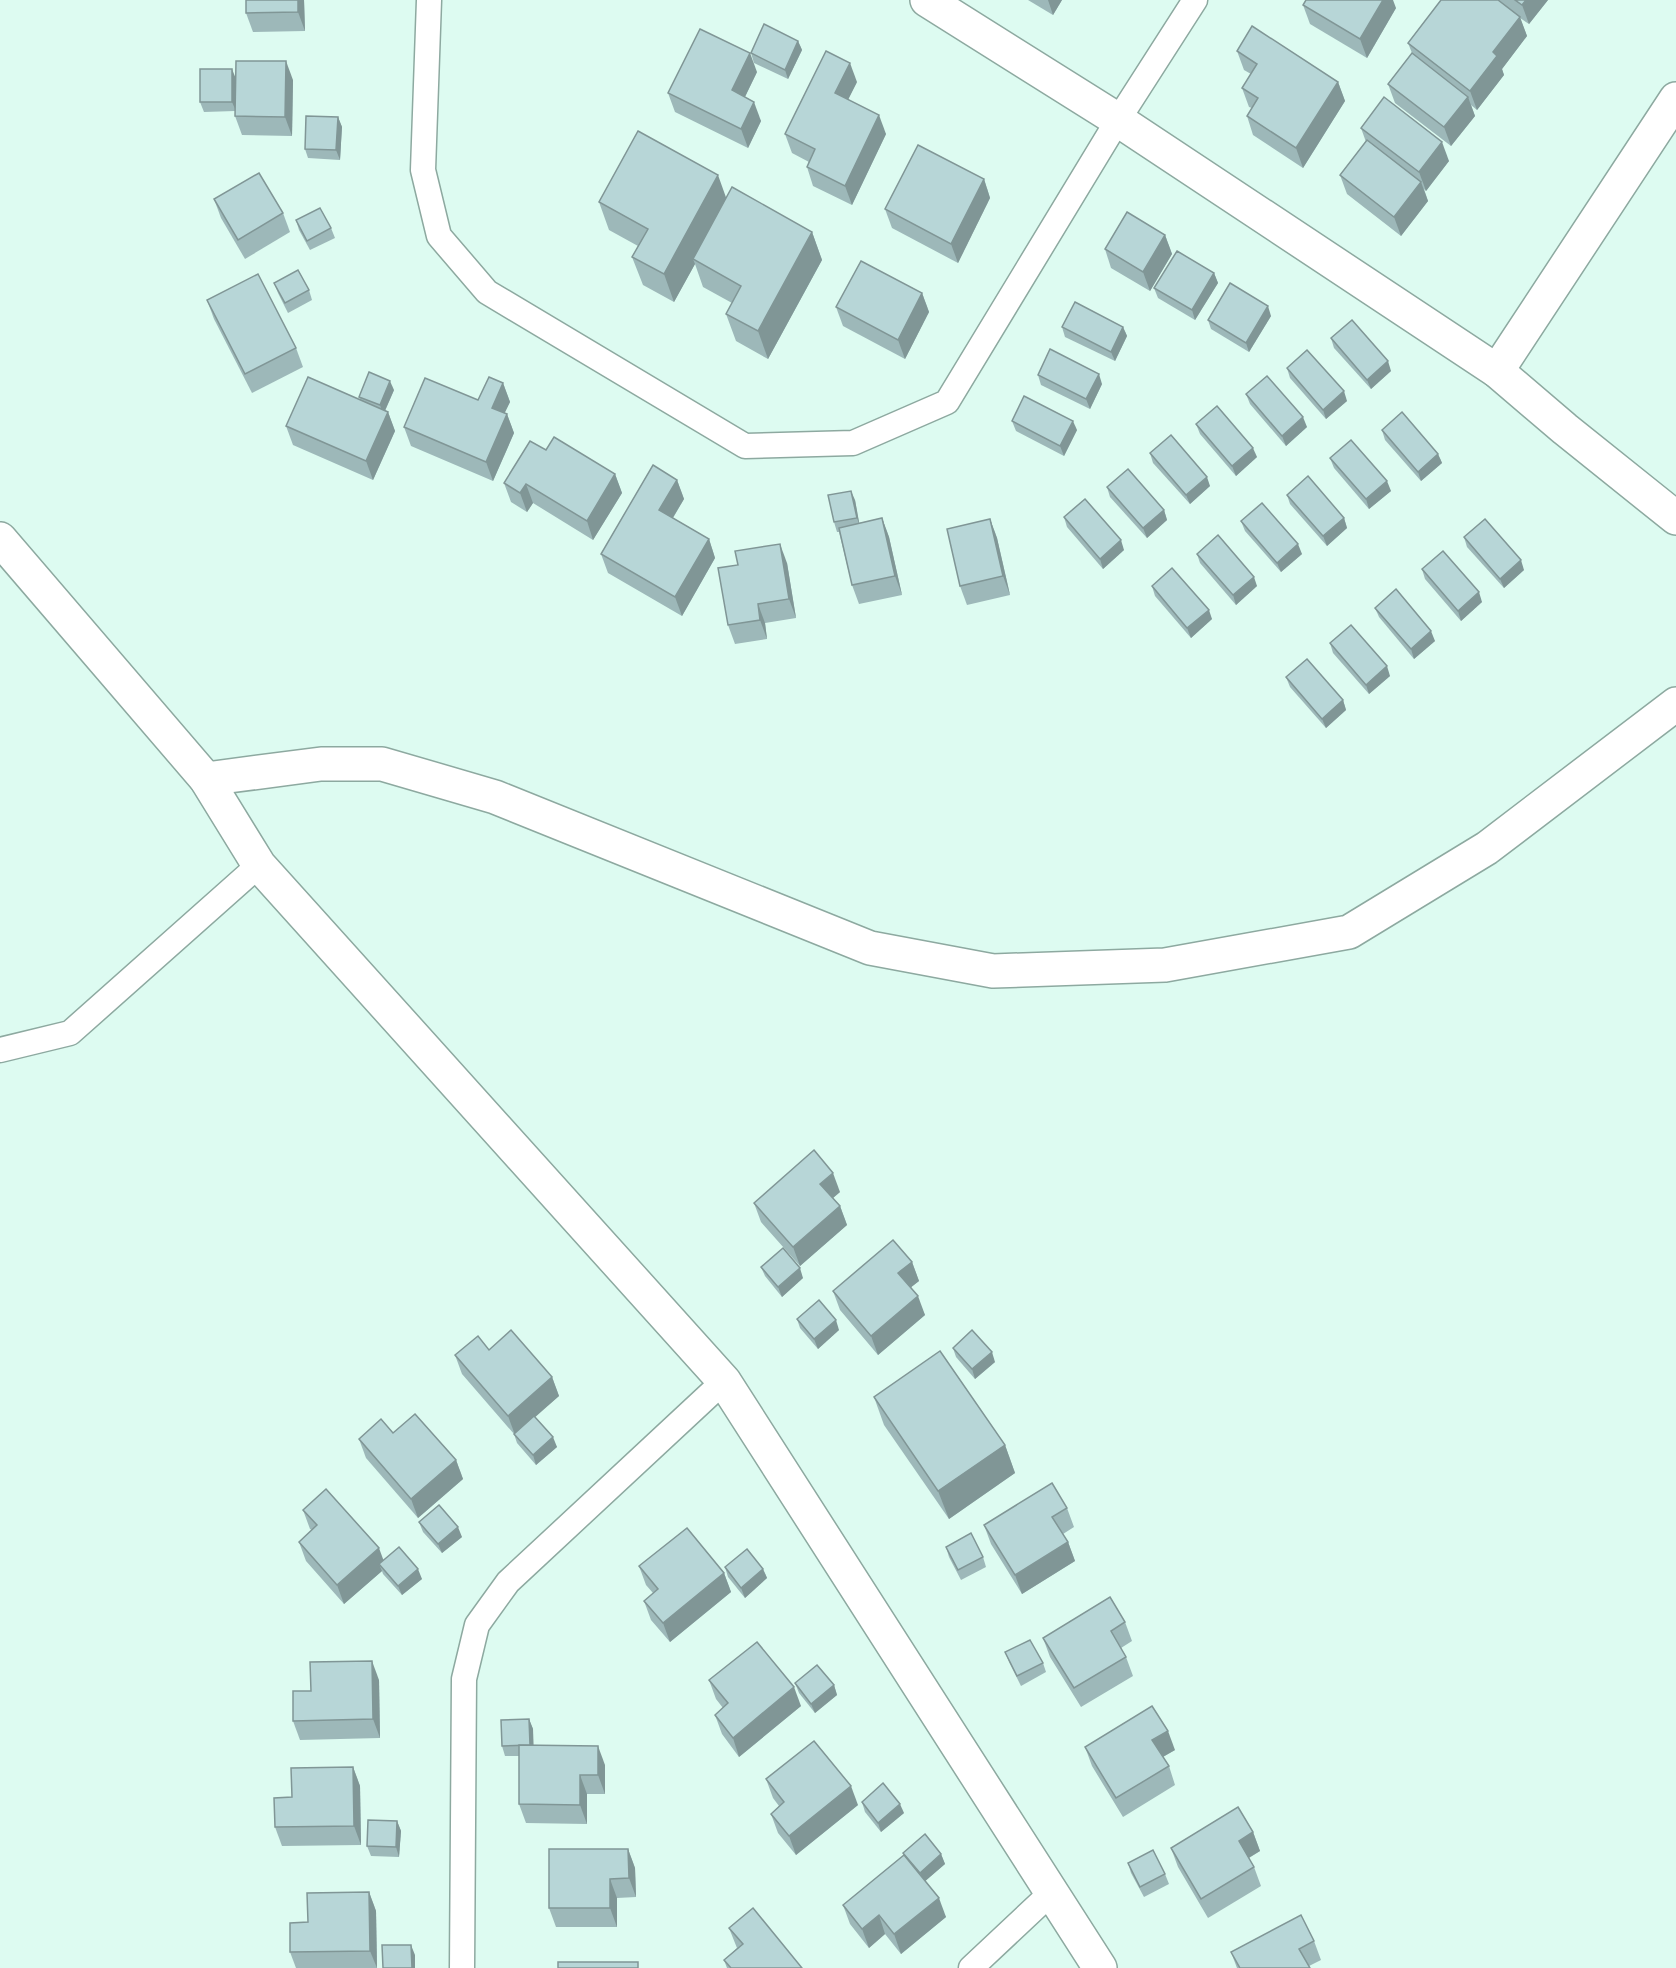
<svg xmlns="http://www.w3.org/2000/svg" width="1676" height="1968" viewBox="0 0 1676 1968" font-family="Poppins,sans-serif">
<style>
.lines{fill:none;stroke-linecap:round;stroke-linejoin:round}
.lane-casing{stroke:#8da9a0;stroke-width:27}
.street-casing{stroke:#8da9a0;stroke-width:36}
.lane{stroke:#fff;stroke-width:24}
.street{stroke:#fff;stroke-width:33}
.wall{fill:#9db8b9}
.shaded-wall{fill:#809696}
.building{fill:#b7d6d7;stroke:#809696;stroke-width:1.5}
</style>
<rect width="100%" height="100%" fill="#ddfbf1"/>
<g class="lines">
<g class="lane-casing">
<g id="lane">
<polyline points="429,0 423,170 439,236 487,292 745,446 853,443 947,402 1118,120 1195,0"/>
<polyline points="0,1050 70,1033 259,865"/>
<polyline points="462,1968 464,1679 477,1625 508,1582 724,1381"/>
<polyline points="971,1968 1052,1892"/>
</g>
</g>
<g class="street-casing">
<g id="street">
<polyline points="927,0 1118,120 1497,371 1565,429 1676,518"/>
<polyline points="1497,371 1676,99"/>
<polyline points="0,539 206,779 259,865 724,1381 1100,1968"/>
<polyline points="206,779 321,764 382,764 495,797 870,948 993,971 1165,965 1349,932 1487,848 1676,704"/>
</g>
</g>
<use href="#lane" class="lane"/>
<use href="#street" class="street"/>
</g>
<g class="wall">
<polygon points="304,0 305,31 253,32 246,13"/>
<polygon points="1028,0 1062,0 1053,15"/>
<polygon points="1441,0 1548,0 1529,24 1520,18 1527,36 1502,69 1504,75 1477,110 1471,105 1475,116 1451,146 1395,103 1388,84 1412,53 1408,43"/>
<polygon points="1303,5 1396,8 1367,58 1310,24"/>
<polygon points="798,41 802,50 788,79 754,63 751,53"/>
<polygon points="1237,51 1338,82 1345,101 1303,168 1253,135 1247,116 1252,108 1249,107 1242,88 1251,74 1244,70"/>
<polygon points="757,72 745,97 761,121 748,148 675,112 668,93"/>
<polygon points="235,77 293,80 292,136 242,135 235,116 235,111 204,112 200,102"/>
<polygon points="857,82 848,99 886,134 852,205 813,186 807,167 809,162 792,153 785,134"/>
<polygon points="338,117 342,127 340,160 308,158 305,149"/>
<polygon points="1361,128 1449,161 1426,191 1424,189 1428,201 1401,236 1347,194 1340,175 1366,142"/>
<polygon points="984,179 990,198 958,263 892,228 885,209"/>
<polygon points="214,199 283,213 290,232 245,259 221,218"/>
<polygon points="726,199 812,232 822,260 768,359 736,341 726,314 732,303 703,287 695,264 674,302 643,285 632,257 638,246 609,230 599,202"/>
<polygon points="296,220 331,228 335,238 310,250 299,230"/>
<polygon points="1165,235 1172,254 1150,291 1111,268 1105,249"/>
<polygon points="1214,273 1218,283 1195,320 1158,298 1154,288"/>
<polygon points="274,283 309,290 312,300 288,313 278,293"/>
<polygon points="922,293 929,312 905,359 843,326 836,307"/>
<polygon points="207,300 296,348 303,367 252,393 214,319"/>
<polygon points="1271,316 1249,352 1211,329 1208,320"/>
<polygon points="1062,327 1123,327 1127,336 1115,361 1065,337"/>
<polygon points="1331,338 1391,371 1371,389 1334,348"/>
<polygon points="1287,368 1347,401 1326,419 1290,378"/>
<polygon points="1038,375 1102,384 1090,409 1041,385"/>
<polygon points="503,383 510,402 504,413 507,414 514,433 493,481 411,446 404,427 478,400"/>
<polygon points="394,390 385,411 388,412 395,431 373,480 293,445 286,426 360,400 359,397"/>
<polygon points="1246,394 1307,427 1286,446 1250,404"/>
<polygon points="1012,421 1077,430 1064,456 1016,431"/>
<polygon points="1196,424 1257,457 1236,476 1200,434"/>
<polygon points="1382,430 1438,454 1442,463 1421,481 1385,440"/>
<polygon points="546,450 615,474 622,493 593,540 533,503 527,512 511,502 504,483"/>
<polygon points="1150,453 1210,486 1190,504 1153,463"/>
<polygon points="1330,458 1391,491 1369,509 1334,468"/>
<polygon points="677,480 684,499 673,518 709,539 715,558 682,616 608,573 601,554"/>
<polygon points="1107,487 1164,510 1167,520 1147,538 1110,497"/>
<polygon points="1287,495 1344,518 1347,528 1327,546 1290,504"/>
<polygon points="855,500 859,523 882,518 889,537 902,595 859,604 852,585 839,532 837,532 834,522"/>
<polygon points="1064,517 1124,550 1103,569 1067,527"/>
<polygon points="990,519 997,538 1010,595 967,605 960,586"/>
<polygon points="1241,521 1302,554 1281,572 1245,531"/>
<polygon points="1464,537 1524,570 1504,588 1467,547"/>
<polygon points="1197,554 1257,586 1236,605 1200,563"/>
<polygon points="787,563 796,618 765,623 767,639 735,644 728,625"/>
<polygon points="1422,569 1482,602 1461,621 1425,579"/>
<polygon points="1152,586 1212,619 1191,638 1155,596"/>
<polygon points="1375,608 1435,641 1414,659 1379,617"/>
<polygon points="1330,643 1390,676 1369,694 1333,653"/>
<polygon points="1286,677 1343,700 1346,710 1326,728 1290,687"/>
<polygon points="840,1192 833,1198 840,1206 847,1225 800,1266 761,1222 754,1203"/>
<polygon points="912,1262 919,1281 911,1287 925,1315 878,1355 840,1310 833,1291"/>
<polygon points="761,1267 803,1278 782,1297 765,1276"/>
<polygon points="797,1319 839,1330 818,1349 800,1328"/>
<polygon points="953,1348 995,1362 975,1379 956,1357"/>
<polygon points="489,1350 552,1377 559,1396 534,1417 557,1447 536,1465 517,1443 514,1434 462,1374 455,1355"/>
<polygon points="874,1397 1005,1445 1015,1473 949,1519 884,1425"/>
<polygon points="393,1433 456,1460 463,1479 418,1518 366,1458 359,1439"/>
<polygon points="1067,1508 1074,1527 1063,1534 1068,1542 1075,1561 1022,1594 991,1544 984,1525"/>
<polygon points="303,1510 384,1560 422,1579 402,1595 383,1574 382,1571 344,1604 306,1561 299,1542 312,1530 310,1529"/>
<polygon points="419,1522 462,1537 442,1553 423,1532"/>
<polygon points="946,1547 983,1557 986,1567 961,1580 949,1557"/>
<polygon points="639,1566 724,1573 731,1592 670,1642 651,1620 644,1601 653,1593 646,1585"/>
<polygon points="725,1567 763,1569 767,1578 745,1598 728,1577"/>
<polygon points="1125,1622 1132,1641 1121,1648 1126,1657 1133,1676 1081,1707 1050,1657 1043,1638"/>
<polygon points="1005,1652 1043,1663 1046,1672 1021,1686 1009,1662"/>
<polygon points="379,1680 380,1738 300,1740 293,1721 311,1691"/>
<polygon points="709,1680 801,1706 739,1757 722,1734 715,1715 723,1708 716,1699"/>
<polygon points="795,1683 834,1685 837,1695 815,1713 799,1693"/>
<polygon points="529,1719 533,1729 533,1745 605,1765 605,1794 587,1794 587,1824 526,1823 519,1804 519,1756 505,1756 502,1746"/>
<polygon points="1085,1747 1175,1750 1163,1757 1169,1766 1175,1785 1123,1817 1092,1766"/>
<polygon points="353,1767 360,1786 361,1845 282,1846 275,1827 292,1797"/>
<polygon points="766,1779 858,1805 796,1855 778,1833 771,1814 779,1806 773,1798"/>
<polygon points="862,1802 904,1813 881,1832 865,1812"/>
<polygon points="397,1821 401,1831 399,1857 371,1856 367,1846"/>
<polygon points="1253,1832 1260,1851 1249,1858 1254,1867 1261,1886 1208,1918 1178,1867 1171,1848"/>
<polygon points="628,1849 635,1868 636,1897 617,1898 617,1927 556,1927 549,1908"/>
<polygon points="903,1853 941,1854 945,1864 925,1881 946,1917 901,1954 885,1934 869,1948 850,1924 843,1905 904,1855"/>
<polygon points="1128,1863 1165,1874 1169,1884 1144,1897 1131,1873"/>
<polygon points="369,1892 376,1911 377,1968 296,1968 290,1952 308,1922"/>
<polygon points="729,1928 802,1968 727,1968 724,1960 737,1948"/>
<polygon points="1314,1941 1321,1960 1309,1966 1310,1968 1237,1968 1231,1952"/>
</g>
<g class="shaded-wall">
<polygon points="298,0 304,0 305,31 298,12"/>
<polygon points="1048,0 1062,0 1053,15"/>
<polygon points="1383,0 1393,0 1396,8 1367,58 1360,39"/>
<polygon points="1526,0 1548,0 1529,24 1522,5"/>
<polygon points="1520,17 1527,36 1502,69 1504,75 1477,110 1470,91 1493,52"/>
<polygon points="798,41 802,50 788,79 785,70"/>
<polygon points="750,53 757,72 739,109 732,90"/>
<polygon points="286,61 293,80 292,136 285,117"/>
<polygon points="850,63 857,82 842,112 835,93"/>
<polygon points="232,69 236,79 236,111 232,102"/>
<polygon points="1338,82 1345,101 1303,168 1296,148"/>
<polygon points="1468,97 1475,116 1451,146 1444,127"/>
<polygon points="754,102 761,121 748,148 741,129"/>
<polygon points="879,115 886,134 852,205 845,186"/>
<polygon points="338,117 342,127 340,160 336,150"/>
<polygon points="1442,142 1449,161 1426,191 1419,172"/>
<polygon points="718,175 728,203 693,259 695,264 674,302 664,274"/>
<polygon points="984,179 990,198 958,263 951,244"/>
<polygon points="1421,182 1428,201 1401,236 1394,217"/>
<polygon points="812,232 822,260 768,359 758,331"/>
<polygon points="1165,235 1172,254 1150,291 1143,272"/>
<polygon points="1214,273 1218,283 1195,320 1192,310"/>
<polygon points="922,293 929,312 905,359 898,340"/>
<polygon points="1268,306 1271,316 1249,352 1246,343"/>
<polygon points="1123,327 1127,336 1115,361 1111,352"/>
<polygon points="1388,361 1391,371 1371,389 1367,380"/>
<polygon points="1099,374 1102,384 1090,409 1086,399"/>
<polygon points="390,381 394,390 383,415 380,405"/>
<polygon points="503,383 510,402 498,427 492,408"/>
<polygon points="1344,391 1347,401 1326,419 1323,410"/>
<polygon points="388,412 395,431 373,480 366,461"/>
<polygon points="507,414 514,433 493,481 486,462"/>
<polygon points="1303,417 1307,427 1286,446 1282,436"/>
<polygon points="1073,421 1077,430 1064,456 1060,446"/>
<polygon points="1253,448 1257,457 1236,476 1232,466"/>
<polygon points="1438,454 1442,463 1421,481 1418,472"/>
<polygon points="615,474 622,493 593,540 587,521"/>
<polygon points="1207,477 1210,486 1190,504 1186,495"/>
<polygon points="677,480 684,499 666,529 659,510"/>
<polygon points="1387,481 1391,491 1369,509 1366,499"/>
<polygon points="526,484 533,503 527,512 520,493"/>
<polygon points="851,491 855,500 860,527 857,518"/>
<polygon points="1164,510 1167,520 1147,538 1143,528"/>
<polygon points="882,518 889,537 902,595 895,576"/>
<polygon points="1344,518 1347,528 1327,546 1323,536"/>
<polygon points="990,519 997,538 1010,595 1003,576"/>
<polygon points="709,539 715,558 682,616 675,597"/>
<polygon points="1121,540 1124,550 1103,569 1100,559"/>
<polygon points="780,544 787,563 796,618 789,599"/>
<polygon points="1298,544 1302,554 1281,572 1277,563"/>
<polygon points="1521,560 1524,570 1504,588 1500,579"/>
<polygon points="1254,577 1257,586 1236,605 1233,595"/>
<polygon points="1479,592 1482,602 1461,621 1458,611"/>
<polygon points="758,604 765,623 767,639 760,620"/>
<polygon points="1209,610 1212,619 1191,638 1187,628"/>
<polygon points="1431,631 1435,641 1414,659 1411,649"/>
<polygon points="1387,666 1390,676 1369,694 1366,685"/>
<polygon points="1343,700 1346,710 1326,728 1322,719"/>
<polygon points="833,1173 840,1192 827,1203 820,1184"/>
<polygon points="840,1206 847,1225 800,1266 793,1247"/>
<polygon points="912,1262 919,1281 905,1292 898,1273"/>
<polygon points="800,1268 803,1278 782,1297 778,1287"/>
<polygon points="918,1296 925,1315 878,1355 871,1336"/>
<polygon points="836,1320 839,1330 818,1349 814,1339"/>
<polygon points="992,1352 995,1362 975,1379 972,1369"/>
<polygon points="552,1377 559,1396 515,1435 508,1416"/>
<polygon points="553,1437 557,1447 536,1465 533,1455"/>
<polygon points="1005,1445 1015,1473 949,1519 938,1491"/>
<polygon points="456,1460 463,1479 418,1518 411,1499"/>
<polygon points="458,1527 462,1537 442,1553 438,1544"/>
<polygon points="1068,1542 1075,1561 1022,1594 1015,1575"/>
<polygon points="379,1548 386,1567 379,1564 382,1571 344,1604 337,1585"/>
<polygon points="418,1569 422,1579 402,1595 398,1586"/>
<polygon points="763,1569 767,1578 745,1598 741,1588"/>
<polygon points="724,1573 731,1592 670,1642 663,1623"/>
<polygon points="372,1661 379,1680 380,1738 373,1719"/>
<polygon points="834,1685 837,1695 815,1713 811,1704"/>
<polygon points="794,1687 801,1706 739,1757 733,1738"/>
<polygon points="529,1719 533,1729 534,1756 530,1746"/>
<polygon points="1168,1731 1175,1750 1159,1759 1152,1740"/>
<polygon points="598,1746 605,1765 605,1794 598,1775"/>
<polygon points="353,1767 360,1786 361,1845 354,1826"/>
<polygon points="580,1775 587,1794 587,1824 580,1805"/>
<polygon points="851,1786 858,1805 796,1855 789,1836"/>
<polygon points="900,1804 904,1813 881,1832 878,1823"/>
<polygon points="397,1821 401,1831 399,1857 396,1847"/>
<polygon points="1253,1832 1260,1851 1245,1860 1239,1841"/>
<polygon points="628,1849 635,1868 636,1897 629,1878"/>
<polygon points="941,1854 945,1864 923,1883 920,1873"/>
<polygon points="610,1879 617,1898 617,1927 610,1908"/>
<polygon points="369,1892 376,1911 377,1968 370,1951"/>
<polygon points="939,1898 946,1917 901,1954 894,1934"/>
<polygon points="879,1915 885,1934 869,1948 862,1929"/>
<polygon points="411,1945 415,1955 415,1968 412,1968"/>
</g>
<g class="building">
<polygon points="246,0 298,0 298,12 246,13"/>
<polygon points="1306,0 1383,0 1360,39 1303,5"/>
<polygon points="1441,0 1498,0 1520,17 1493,52 1497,56 1470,91 1408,43"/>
<polygon points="1515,0 1526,0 1522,5"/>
<polygon points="764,24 798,41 785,70 751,53"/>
<polygon points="1252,26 1338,82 1296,148 1247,116 1258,98 1242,88 1257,64 1237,51"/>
<polygon points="700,29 750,53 732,90 754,102 741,129 668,93"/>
<polygon points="826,51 850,63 835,93 879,115 845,186 807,167 815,149 785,134"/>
<polygon points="1412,53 1468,97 1444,127 1388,84"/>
<polygon points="236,61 286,61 285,117 235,116"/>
<rect x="200" y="69" width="32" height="33"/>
<polygon points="1384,97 1442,142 1419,172 1361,128"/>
<polygon points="306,116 338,117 336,150 305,149"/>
<polygon points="638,131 718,175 664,274 632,257 648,229 599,202"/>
<polygon points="1367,140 1421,182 1394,217 1340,175"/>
<polygon points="918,145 984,179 951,244 885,209"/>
<polygon points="259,173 283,213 238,240 214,199"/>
<polygon points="732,187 812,232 758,331 726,314 741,286 693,259"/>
<polygon points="320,208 331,228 307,241 296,220"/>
<polygon points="1127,212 1165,235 1143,272 1105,249"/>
<polygon points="1177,251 1214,273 1192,310 1154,288"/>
<polygon points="861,261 922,293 898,340 836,307"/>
<polygon points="298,270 309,290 285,303 274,283"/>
<polygon points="258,274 296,348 245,374 207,300"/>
<polygon points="1230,283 1268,306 1246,343 1208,320"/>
<polygon points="1075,302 1123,327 1111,352 1062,327"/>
<polygon points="1352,320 1388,361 1367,380 1331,338"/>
<polygon points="1050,349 1099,374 1086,399 1038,375"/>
<polygon points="1307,350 1344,391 1323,410 1287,368"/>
<polygon points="369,372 390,381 380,405 359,397"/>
<polygon points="1267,376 1303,417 1282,436 1246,394"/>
<polygon points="308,377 388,412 366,461 286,426"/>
<polygon points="489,377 503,383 492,408 507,414 486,462 404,427 425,378 478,400"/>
<polygon points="1024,396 1073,421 1060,446 1012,421"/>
<polygon points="1217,406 1253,448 1232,466 1196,424"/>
<polygon points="1402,412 1438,454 1418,472 1382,430"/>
<polygon points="1171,435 1207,477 1186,495 1150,453"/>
<polygon points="554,437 615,474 587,521 526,484 520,493 504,483 530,441 546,450"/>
<polygon points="1351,440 1387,481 1366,499 1330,458"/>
<polygon points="653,465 677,480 659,510 709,539 675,597 601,554"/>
<polygon points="1128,469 1164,510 1143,528 1107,487"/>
<polygon points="1308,476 1344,518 1323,536 1287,495"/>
<polygon points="851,491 857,518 834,522 828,495"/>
<polygon points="1085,499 1121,540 1100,559 1064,517"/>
<polygon points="1262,503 1298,544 1277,563 1241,521"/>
<polygon points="882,518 895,576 852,585 839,528"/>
<polygon points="990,519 1003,576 960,586 947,529"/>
<polygon points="1485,519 1521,560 1500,579 1464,537"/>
<polygon points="1218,535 1254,577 1233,595 1197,554"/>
<polygon points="780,544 789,599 758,604 760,620 728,625 718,568 738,565 735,551"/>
<polygon points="1443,551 1479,592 1458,611 1422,569"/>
<polygon points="1172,568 1209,610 1187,628 1152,586"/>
<polygon points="1396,589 1431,631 1411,649 1375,608"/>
<polygon points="1351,625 1387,666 1366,685 1330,643"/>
<polygon points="1307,659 1343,700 1322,719 1286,677"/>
<polygon points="814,1150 833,1173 820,1184 840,1206 793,1247 754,1203"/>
<polygon points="893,1240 912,1262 898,1273 918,1296 871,1336 833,1291"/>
<polygon points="783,1248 800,1268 778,1287 761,1267"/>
<polygon points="819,1300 836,1320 814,1339 797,1319"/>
<polygon points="511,1330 552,1377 508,1416 455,1355 478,1336 489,1350"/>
<polygon points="972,1330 992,1352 972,1369 953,1348"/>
<polygon points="940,1351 1005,1445 938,1491 874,1397"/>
<polygon points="415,1414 456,1460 411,1499 359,1439 381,1419 393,1433"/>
<polygon points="534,1416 553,1437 533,1455 514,1434"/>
<polygon points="1052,1483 1067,1508 1052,1517 1068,1542 1015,1575 984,1525"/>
<polygon points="326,1489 379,1548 337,1585 299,1542 317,1525 303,1510"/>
<polygon points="439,1505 458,1527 438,1544 419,1522"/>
<polygon points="687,1528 724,1573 663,1623 644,1601 658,1589 639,1566"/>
<polygon points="971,1533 983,1557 958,1570 946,1547"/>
<polygon points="399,1547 418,1569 398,1586 379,1564"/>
<polygon points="747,1549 763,1569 741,1588 725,1567"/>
<polygon points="1110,1597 1125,1622 1111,1631 1126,1657 1074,1688 1043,1638"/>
<polygon points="1030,1640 1043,1663 1017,1676 1005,1652"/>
<polygon points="757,1642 794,1687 733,1738 715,1715 728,1703 709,1680"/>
<polygon points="372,1661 373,1719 293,1721 293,1691 311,1691 310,1662"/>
<polygon points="817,1665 834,1685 811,1704 795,1683"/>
<polygon points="1152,1706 1168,1731 1152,1740 1169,1766 1116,1798 1085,1747"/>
<polygon points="529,1719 530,1745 502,1746 501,1720"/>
<polygon points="814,1741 851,1786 789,1836 771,1814 784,1802 766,1779"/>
<polygon points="519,1745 598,1746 598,1775 580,1775 580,1805 519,1804"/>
<polygon points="353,1767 354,1826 275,1827 274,1798 292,1797 291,1768"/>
<polygon points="883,1783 900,1804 878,1823 862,1802"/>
<polygon points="1238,1807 1253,1832 1239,1841 1254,1867 1201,1899 1171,1848"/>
<polygon points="368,1820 397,1821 396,1847 367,1846"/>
<polygon points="925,1834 941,1854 920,1873 903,1853"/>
<polygon points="549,1849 628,1849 629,1878 610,1879 610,1908 549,1908"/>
<polygon points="1153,1850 1165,1874 1140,1887 1128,1863"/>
<polygon points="904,1855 939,1898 894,1934 879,1915 862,1929 843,1905"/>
<polygon points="369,1892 370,1951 290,1952 290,1923 308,1922 307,1893"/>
<polygon points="753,1908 802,1968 731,1968 724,1960 743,1944 729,1928"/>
<polygon points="1301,1915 1314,1941 1299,1949 1310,1968 1240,1968 1231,1952"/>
<polygon points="382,1945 411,1945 412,1968 383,1968"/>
<rect x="558" y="1962" width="80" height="6"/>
</g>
</svg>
